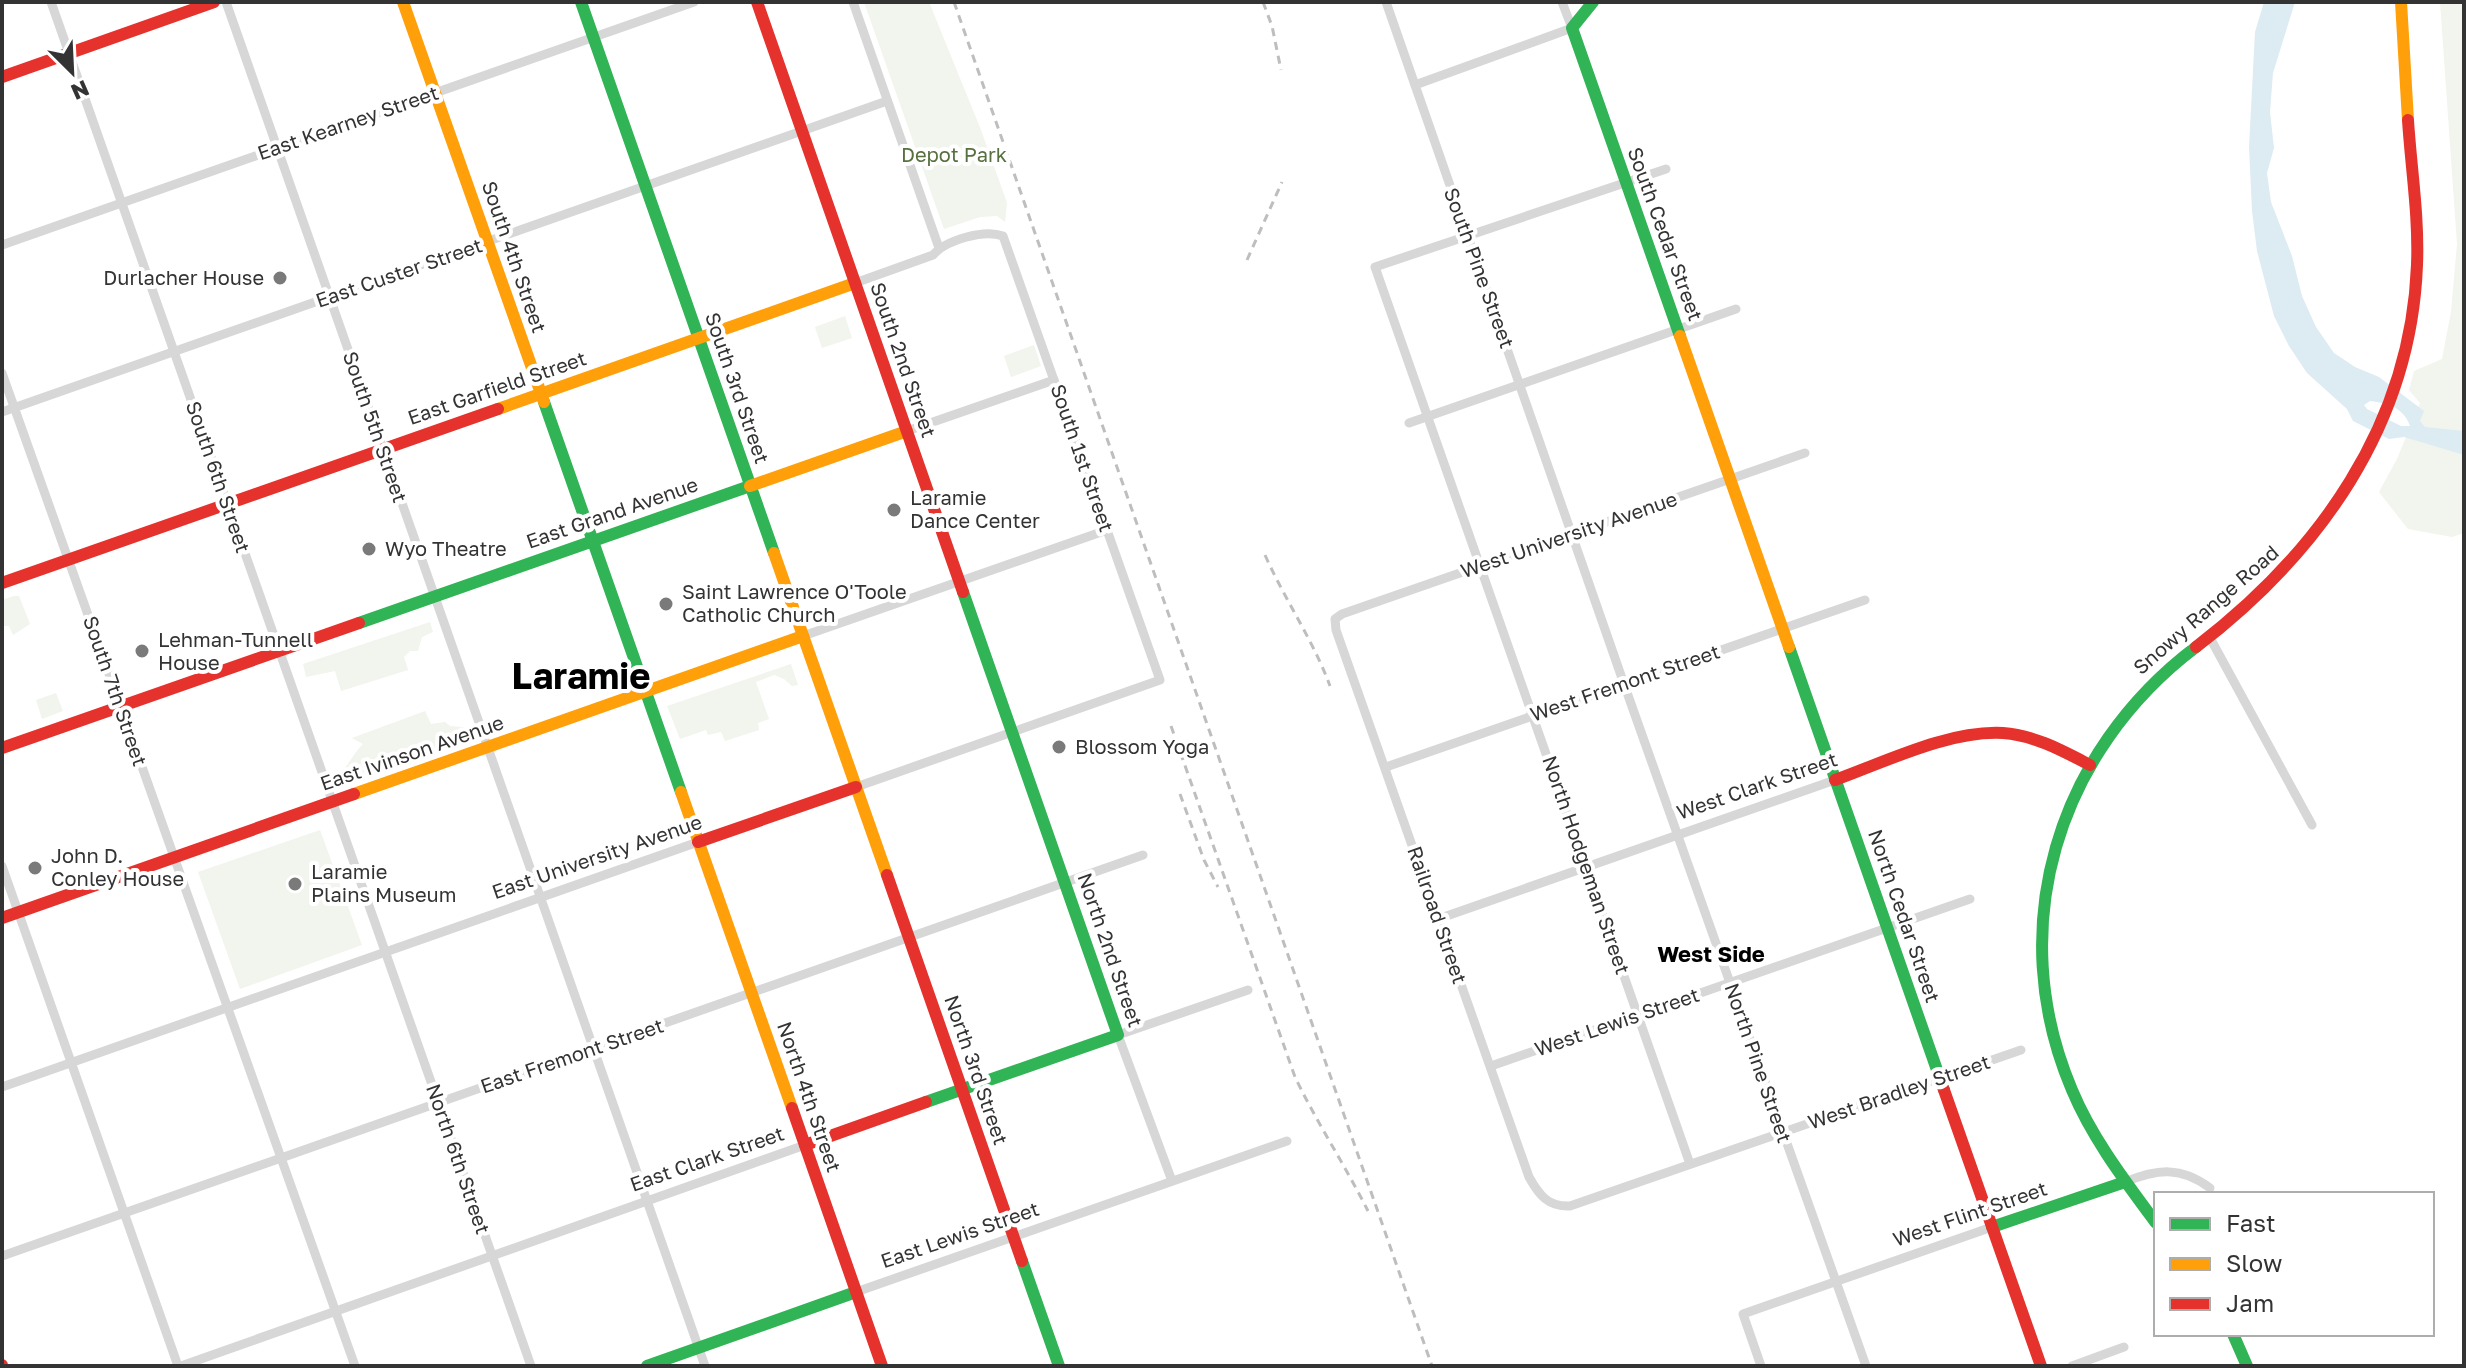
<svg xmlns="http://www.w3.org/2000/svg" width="2466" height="1368" viewBox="0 0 2466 1368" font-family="'Golos Text',sans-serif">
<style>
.green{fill:#f1f5ed}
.water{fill:#ddebf3;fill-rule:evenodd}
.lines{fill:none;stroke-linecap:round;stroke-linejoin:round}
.street{stroke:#d7d7d7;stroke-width:9}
.fast{stroke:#30b455;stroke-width:12}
.slow{stroke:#ff9f0a;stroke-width:12}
.jam{stroke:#e5322d;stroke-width:12}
.rail{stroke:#bebebe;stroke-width:3;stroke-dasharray:8 6;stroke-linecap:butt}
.poi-dot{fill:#7a7a7a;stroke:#fff;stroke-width:3}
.labels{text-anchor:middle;stroke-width:8;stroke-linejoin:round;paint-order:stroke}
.street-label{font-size:20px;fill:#333;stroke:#fff}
.park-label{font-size:20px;fill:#56703f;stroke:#fff}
.poi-label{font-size:20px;fill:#333;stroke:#fff;text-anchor:start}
.neighbourhood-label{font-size:22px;font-weight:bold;fill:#000;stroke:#fff}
.town-label{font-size:36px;font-weight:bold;fill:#000;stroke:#fff}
</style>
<rect width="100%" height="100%" fill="#fff"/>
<g class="green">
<polygon points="864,2 929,2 981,130 1007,203 1005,222 997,216 980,217 944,229"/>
<polygon points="2440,2 2464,2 2464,533 2452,537 2408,529 2379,492 2397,459 2420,403 2409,390 2414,371 2442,359 2451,312 2457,244"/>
<polygon points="845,316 852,338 822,348 815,327"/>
<polygon points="1034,345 1041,366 1011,377 1004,356"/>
<polygon points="14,596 19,596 30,624 13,635 9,626 3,626 2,622 2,600"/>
<polygon points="430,622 433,632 422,637 418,651 410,651 404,657 408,670 341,691 335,671 306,677 303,664"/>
<polygon points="791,664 798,685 792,686 784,679 774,675 756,682 769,719 758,723 759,730 725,741 721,732 708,735 706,730 680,739 667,706"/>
<polygon points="56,693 63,711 42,719 36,700"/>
<path d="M425,711L431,724L445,722L450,726L473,728L476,735L346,781L340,773C350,764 353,754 363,744L352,738Z"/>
<polygon points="320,830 362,945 240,989 198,872"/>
</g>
<path class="water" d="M2264,2H2295L2273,73L2270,112L2274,148L2267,173L2271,202L2292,256L2302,296L2316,327L2334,353L2355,367L2379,377L2424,411L2420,421L2425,427L2464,431V455L2404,437L2389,439L2353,421L2347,409L2307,373L2289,346L2274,316L2257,251L2252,211L2249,147L2255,32ZM2370,401C2388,403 2404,408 2410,426H2401L2367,409L2364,405Z"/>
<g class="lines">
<g class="street">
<polyline points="51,2 531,1366"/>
<polyline points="226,2 705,1366"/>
<polyline points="853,2 939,248"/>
<polyline points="1386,2 1624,684 1866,1366"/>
<polyline points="1415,85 1572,28 1562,2"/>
<polyline points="1666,169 1375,267 1690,1164"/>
<polyline points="2,245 694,2"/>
<path d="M855,283L933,255C946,240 984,229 1003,236L1160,680L856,787"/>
<polyline points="2,373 355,1366"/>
<polyline points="2,412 887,101"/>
<polyline points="1409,423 1736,309"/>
<polyline points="907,431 1054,380"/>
<path d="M1805,453L1342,614L1335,619L1336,630L1529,1177C1539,1195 1548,1207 1570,1206L2021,1050"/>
<polyline points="803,636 1107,530"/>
<polyline points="2209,636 2312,825"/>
<polyline points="1386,767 1865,600"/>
<polyline points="2,866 178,1366"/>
<polyline points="1438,919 1835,780"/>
<polyline points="1491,1066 1970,899"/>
<polyline points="2,1087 698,842"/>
<polyline points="1172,1181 1118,1035 1248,990"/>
<path d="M2125,1182C2157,1169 2181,1166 2210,1188"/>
<polyline points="2,1256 1143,855"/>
<polyline points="856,1292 1287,1141"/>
<polyline points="181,1366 805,1145"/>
<polyline points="1761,1366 1743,1314 1992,1227"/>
<polyline points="2072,1366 2124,1347"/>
</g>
<g class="fast">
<polyline points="581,2 774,553"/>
<polyline points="1593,2 1572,28 1680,336"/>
<polyline points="544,402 681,792"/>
<polyline points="359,623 750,486"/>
<polyline points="1789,647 1944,1090"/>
<polyline points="926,1102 1118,1035 963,592"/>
<path d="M2156,1223C2125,1181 2092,1138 2072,1090C2003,928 2057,752 2196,647"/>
<polyline points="1992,1227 2125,1182"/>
<polyline points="1022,1261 1059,1366"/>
<polyline points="2233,1334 2247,1366"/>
<polyline points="647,1366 856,1292"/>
</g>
<g class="slow">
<polyline points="403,2 544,402"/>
<polyline points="2401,2 2408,120"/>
<polyline points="1680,336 1789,647"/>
<polyline points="498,409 855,283"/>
<polyline points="750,486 907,431"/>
<polyline points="774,553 887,875"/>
<polyline points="681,792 792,1108"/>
<polyline points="354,794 803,636"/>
</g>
<g class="jam">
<polyline points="757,2 963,592"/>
<polyline points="2,77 214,2"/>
<polyline points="2,583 498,409"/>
<path d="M2196,647C2319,553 2411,425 2417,265C2419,216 2411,168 2408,120"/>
<polyline points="2,748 359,623"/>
<path d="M1835,780C1885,762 1949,730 2003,733C2034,735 2063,751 2090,765"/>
<polyline points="698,842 856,787"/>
<polyline points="887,875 1022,1261"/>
<polyline points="2,918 354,794"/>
<polyline points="1944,1090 2041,1366"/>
<polyline points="792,1108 882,1366"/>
<polyline points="805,1145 926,1102"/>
<polyline points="2,1365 2,1366"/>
</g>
<g class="rail">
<polyline points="954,2 1432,1366"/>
<polyline points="1263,2 1272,26 1281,70"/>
<polyline points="1247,260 1282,182"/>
<path d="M1265,555C1285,600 1313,640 1330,686"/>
<path d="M1171,726L1295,1077C1317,1123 1345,1165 1368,1211"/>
<polyline points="1180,794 1204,860 1218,887"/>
</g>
</g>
<g class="poi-dot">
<circle cx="280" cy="278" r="8"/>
<circle cx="894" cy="510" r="8"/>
<circle cx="369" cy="549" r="8"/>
<circle cx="666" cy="604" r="8"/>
<circle cx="142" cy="651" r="8"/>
<circle cx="1059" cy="747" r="8"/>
<circle cx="35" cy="868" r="8"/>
<circle cx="295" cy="884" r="8"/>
</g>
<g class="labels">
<g class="street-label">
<text transform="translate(348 123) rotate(-19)" y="7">East Kearney Street</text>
<text transform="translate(1665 234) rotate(70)" y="7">South Cedar Street</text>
<text transform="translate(514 257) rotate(71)" y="7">South 4th Street</text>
<text transform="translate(1479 268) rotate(70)" y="7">South Pine Street</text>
<text transform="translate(399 273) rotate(-19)" y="7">East Custer Street</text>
<text transform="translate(903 360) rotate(71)" y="7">South 2nd Street</text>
<text transform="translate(497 388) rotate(-19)" y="7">East Garfield Street</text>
<text transform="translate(737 388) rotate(71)" y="7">South 3rd Street</text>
<text transform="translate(375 427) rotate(71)" y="7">South 5th Street</text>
<text transform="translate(1082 458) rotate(71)" y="7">South 1st Street</text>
<text transform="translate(218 477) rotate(71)" y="7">South 6th Street</text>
<text transform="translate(612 513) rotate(-19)" y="7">East Grand Avenue</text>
<text transform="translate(1569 535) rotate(-19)" y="7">West University Avenue</text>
<text transform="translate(2206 610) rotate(-41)" y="7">Snowy Range Road</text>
<text transform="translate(1625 683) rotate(-19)" y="7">West Fremont Street</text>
<text transform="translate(115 691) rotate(71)" y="7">South 7th Street</text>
<text transform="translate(412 753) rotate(-19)" y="7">East Ivinson Avenue</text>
<text transform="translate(1757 786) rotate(-19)" y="7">West Clark Street</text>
<text transform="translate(597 857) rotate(-19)" y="7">East University Avenue</text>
<text transform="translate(1586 865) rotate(71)" y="7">North Hodgeman Street</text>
<text transform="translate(1437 915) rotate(71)" y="7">Railroad Street</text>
<text transform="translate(1904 916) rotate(71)" y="7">North Cedar Street</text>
<text transform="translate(1110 950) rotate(71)" y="7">North 2nd Street</text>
<text transform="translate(1617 1022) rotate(-19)" y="7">West Lewis Street</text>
<text transform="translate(572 1056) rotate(-19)" y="7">East Fremont Street</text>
<text transform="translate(1758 1063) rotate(71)" y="7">North Pine Street</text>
<text transform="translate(976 1070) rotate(71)" y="7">North 3rd Street</text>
<text transform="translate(1899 1092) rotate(-19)" y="7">West Bradley Street</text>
<text transform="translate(809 1097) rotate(71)" y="7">North 4th Street</text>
<text transform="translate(458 1159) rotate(71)" y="7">North 6th Street</text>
<text transform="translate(707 1159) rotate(-19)" y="7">East Clark Street</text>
<text transform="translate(1970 1214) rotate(-19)" y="7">West Flint Street</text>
<text transform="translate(960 1235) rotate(-19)" y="7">East Lewis Street</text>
</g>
<g class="park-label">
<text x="954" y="162">Depot Park</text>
</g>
<g class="poi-label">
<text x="264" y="285" text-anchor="end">Durlacher House</text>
<text x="910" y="505">Laramie<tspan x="910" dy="23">Dance Center</tspan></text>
<text x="385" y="556">Wyo Theatre</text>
<text x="682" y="599">Saint Lawrence O'Toole<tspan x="682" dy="23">Catholic Church</tspan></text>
<text x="158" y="647">Lehman-Tunnell<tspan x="158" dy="23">House</tspan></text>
<text x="1075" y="754">Blossom Yoga</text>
<text x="51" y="863">John D.<tspan x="51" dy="23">Conley House</tspan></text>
<text x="311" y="879">Laramie<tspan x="311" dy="23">Plains Museum</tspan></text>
</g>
<g class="neighbourhood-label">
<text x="1711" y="962">West Side</text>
</g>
<g class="town-label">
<text x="581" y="689">Laramie</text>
</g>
</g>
<rect width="2466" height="1368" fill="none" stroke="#333333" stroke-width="8"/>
<rect x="2154" y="1192" width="280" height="144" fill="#ffffff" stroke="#adadad" stroke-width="2"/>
<rect x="2170" y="1218" width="40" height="12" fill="#30b455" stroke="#adadad" stroke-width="2"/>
<text x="2226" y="1232" font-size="24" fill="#333333">Fast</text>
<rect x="2170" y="1258" width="40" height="12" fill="#ff9f0a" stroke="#adadad" stroke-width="2"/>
<text x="2226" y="1272" font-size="24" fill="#333333">Slow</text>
<rect x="2170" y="1298" width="40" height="12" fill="#e5322d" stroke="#adadad" stroke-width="2"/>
<text x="2226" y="1312" font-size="24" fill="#333333">Jam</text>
<g transform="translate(72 72) rotate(156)" stroke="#ffffff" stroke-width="6" paint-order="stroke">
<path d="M0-6L14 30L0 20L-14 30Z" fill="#333333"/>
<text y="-12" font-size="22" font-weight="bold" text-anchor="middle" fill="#333333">N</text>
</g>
</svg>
